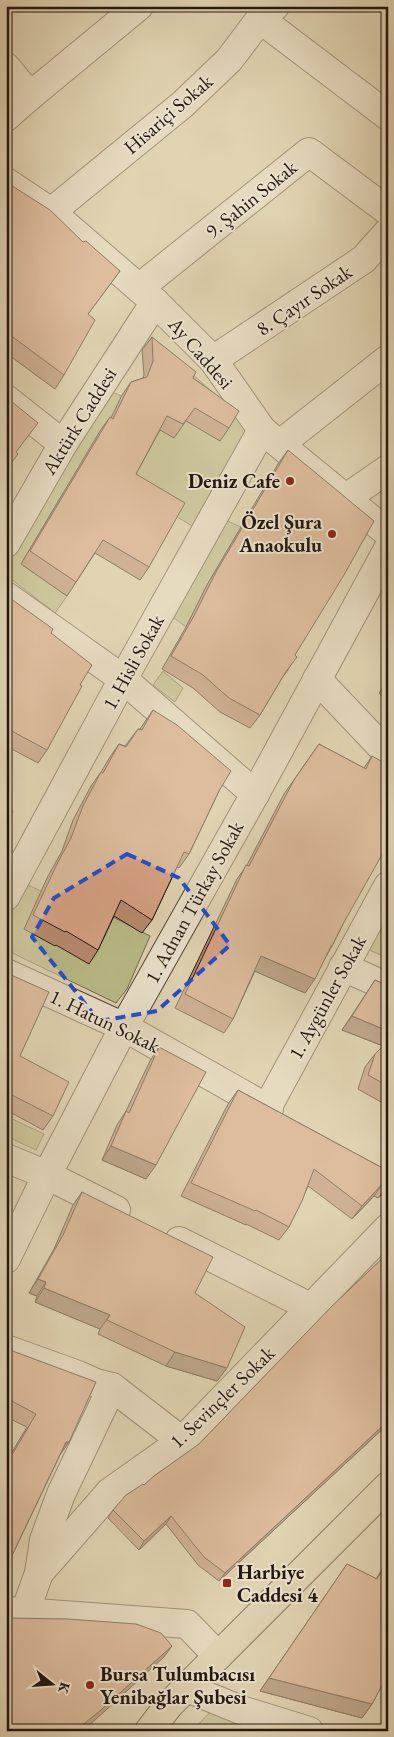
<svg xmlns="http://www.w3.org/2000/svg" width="394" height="1737" viewBox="0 0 394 1737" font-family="'EB Garamond',serif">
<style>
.green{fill:#b9bb88;stroke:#6e694c}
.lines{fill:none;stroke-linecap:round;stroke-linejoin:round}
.minor-casing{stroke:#52463a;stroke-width:30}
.major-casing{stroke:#231711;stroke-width:30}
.minor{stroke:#ece3ce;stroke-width:28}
.major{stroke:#e1d4b3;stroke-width:28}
.wall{fill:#b98b72;stroke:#231711}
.shaded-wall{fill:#96715d;stroke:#231711}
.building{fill:#d7a285;stroke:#231711}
.marked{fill:none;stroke:#1d4ed8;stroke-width:4;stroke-dasharray:10 6;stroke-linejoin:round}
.poi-dot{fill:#8f2418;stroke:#ece3ce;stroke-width:2}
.labels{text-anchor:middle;stroke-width:4;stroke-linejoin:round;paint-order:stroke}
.street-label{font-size:20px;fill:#231711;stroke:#ece3ce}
.poi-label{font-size:20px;font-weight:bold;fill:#231711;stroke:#ece3ce;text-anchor:end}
</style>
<rect width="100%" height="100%" fill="#e1d4b3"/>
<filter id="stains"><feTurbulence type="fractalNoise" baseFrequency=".004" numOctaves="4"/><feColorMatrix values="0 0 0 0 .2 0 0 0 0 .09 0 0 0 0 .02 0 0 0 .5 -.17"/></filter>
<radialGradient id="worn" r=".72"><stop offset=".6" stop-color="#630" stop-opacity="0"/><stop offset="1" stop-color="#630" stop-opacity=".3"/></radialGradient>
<g class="green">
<polygon points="192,374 252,427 192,526 127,487 159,427"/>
<polygon points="105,389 124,397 104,432 101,431 81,464 66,494 63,493 21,564 67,596 55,613 6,575 6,554"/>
<polygon points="223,519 241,527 207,585 186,627 170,615"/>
<polygon points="163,671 183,688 175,702 153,685"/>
<polygon points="26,884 41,891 80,900 150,936 127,989 116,1003 6,950 6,924"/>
<polygon points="388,902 388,958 369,950"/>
<polygon points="6,1116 44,1134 36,1150 6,1136"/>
<polygon points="211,1711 272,1731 192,1731"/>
</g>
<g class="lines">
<g class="minor-casing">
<g id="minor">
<polyline points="260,19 388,116"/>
<polyline points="6,67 30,96"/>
<polyline points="6,117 30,96 139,6"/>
<polyline points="6,182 51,212 155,302 213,360 262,430 388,533"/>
<polyline points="51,212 183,104 229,60 260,19 275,6"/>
<polyline points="139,288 309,152 388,211"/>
<polyline points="213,360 364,259 388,232"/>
<polyline points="6,399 63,444"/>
<polyline points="280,444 388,359"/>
<polyline points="346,498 388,469"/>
<polyline points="6,543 63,444 155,302"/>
<polyline points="6,596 123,679 255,794"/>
<polyline points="317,679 388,754"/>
<polyline points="6,896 123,679 262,430"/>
<polyline points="343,967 388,987"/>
<polyline points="6,973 124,1027 269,1109"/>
<polyline points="267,1108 388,886"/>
<polyline points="6,1158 47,1175 116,1210"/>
<polyline points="179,1241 312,1308"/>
<polyline points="6,1259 47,1175 124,1027 255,794 388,549"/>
<polyline points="6,1349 78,1375 96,1383 112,1387 182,1441"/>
<polyline points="39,1573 44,1540 61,1494 112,1387"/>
<polyline points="8,1611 187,1624 218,1656"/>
<polyline points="25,1612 39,1573 110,1492 182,1441 388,1228"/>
<polyline points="187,1688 241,1710 309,1731"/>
</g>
</g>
<g class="major-casing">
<polyline id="major" points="149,1731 169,1705 388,1486"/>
</g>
<use href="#minor" class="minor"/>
<use href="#major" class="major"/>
</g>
<g class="wall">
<polygon points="6,182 120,271 88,314 64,375 55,389 6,353"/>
<polygon points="152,337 193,378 229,428 220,441 186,421 174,438 160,430 136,474 149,567 140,580 95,553 67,596 21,564 100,431 110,417 111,418 122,395 131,382 143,378 144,375 142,350"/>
<polygon points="288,450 295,655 288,670 282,678 260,715 250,728 220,712 193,688 162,669 186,627 207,585 278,464"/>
<polygon points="6,597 51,633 80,685 47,750 38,763 6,746"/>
<polygon points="388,681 388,703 379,693"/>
<polygon points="153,710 219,791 189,854 179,868 177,867 152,920 142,933 114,916 98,950 89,964 56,945 55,946 24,929 48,876 62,851 73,820 91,786 101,772 110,757 119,744 125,746 138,729 140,729"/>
<polygon points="319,744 364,768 372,756 343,924 332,946 328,953 305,993 255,971 233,1019 224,1033 175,1008 237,879 247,865 284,794"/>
<polygon points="6,971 20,1056 53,1116 43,1130 6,1110"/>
<polygon points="375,980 388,986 388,1106 358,1089 365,1067 375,1054 383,1046 342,1030"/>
<polygon points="159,1047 146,1179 102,1160 117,1125 126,1111 150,1061"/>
<polygon points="238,1090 388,1171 388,1189 378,1198 374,1196 352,1219 308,1186 289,1227 279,1240 246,1224 246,1225 181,1196 228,1104"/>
<polygon points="82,1192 195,1293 227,1368 217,1381 166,1366 98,1334 100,1329 35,1302 37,1296 29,1293 54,1249 73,1205"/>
<polygon points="6,1347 60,1455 6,1568 6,1462 27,1427 6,1417"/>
<polygon points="388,1424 219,1581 198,1565 166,1524 139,1550 108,1518 113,1510 144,1485"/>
<polygon points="388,1560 388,1674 372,1704 362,1718 260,1691 347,1564 376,1579"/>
</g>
<g class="shaded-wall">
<polygon points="261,956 315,979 305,993 252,970"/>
<polygon points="352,1016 388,1031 388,1045 386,1047 342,1030"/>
<polygon points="111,1146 156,1165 146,1179 102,1160"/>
<polygon points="384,1182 374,1196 352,1219 362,1206"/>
<polygon points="388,1185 388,1189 378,1198"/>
<polygon points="38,1279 46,1282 37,1296 29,1293"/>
<polygon points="44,1288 110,1315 100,1329 35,1302"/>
<polygon points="175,1352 227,1368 217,1381 166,1366"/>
<polygon points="388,1421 388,1424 219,1581 225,1573"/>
<polygon points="66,1442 69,1442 60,1455"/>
<polygon points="171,1516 166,1524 139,1550 144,1541"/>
<polygon points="172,1646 164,1657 94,1721 81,1731 75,1731"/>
<polygon points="269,1678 372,1704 362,1718 260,1691"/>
</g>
<g class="building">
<polygon points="6,182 50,210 83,242 86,241 120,271 88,314 95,320 64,375 6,332"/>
<polygon points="152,337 196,372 193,378 239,411 229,428 195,408 183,424 167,416 136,474 185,503 149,567 103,540 76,582 30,551 110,417 113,419 131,382 147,377 153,361"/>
<polygon points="6,397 38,423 16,452 18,454 6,470"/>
<polygon points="288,450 374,521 344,575 295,655 297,657 285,673 260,715 229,698 203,675 171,656 195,614 216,572"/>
<polygon points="7,596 53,629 51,633 92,665 80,685 82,686 47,750 6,728"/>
<polygon points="153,710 177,725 231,771 219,791 189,854 184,852 152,920 121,900 98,950 66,931 65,932 33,915 58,862 71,838 83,806 101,772 103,773 119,744 126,747 138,729 142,730"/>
<polygon points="319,744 366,769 372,756 388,765 388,844 343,924 332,946 331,946 315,979 261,956 233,1019 185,994 246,865 249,866 294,780"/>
<polygon points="6,808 13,811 6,824"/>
<polygon points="6,971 9,974 49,992 20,1056 69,1082 53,1116 6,1092"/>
<polygon points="375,980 388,986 388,1031 352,1016"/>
<polygon points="388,1041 388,1086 368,1075 375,1054"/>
<polygon points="159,1047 206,1072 156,1165 111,1146 126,1111 129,1113"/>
<polygon points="238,1090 388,1171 388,1184 384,1182 362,1206 314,1169 302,1201 289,1227 256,1210 255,1211 191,1183"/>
<polygon points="82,1192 213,1257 195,1293 245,1327 227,1368 175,1352 107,1320 110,1315 44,1288 46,1282 38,1279 63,1235"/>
<polygon points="388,1253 388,1421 225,1573 204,1557 171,1516 144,1541 113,1510 126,1495 143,1484 144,1485 154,1476 199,1444 332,1306"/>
<polygon points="6,1347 10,1350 96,1382 69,1442 66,1442 6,1568 6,1465 36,1414 6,1398"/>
<polygon points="388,1562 388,1674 372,1704 269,1678 347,1564 377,1579"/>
<polygon points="6,1618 68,1619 136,1624 161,1633 172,1646 101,1710 75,1731 6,1731"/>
</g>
<path d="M0 0H394V1737H0ZM127,854L179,878L230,945L157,1011L99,1021L32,937L54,898Z" fill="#e1d4b3" fill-opacity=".55" fill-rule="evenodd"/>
<path class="marked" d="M127,854L179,878L230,945L157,1011L99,1021L32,937L54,898Z"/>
<g class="poi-dot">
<circle cx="290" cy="481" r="5"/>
<circle cx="332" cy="534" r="5"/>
<rect x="222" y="1578" width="10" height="10" rx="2.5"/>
<circle cx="90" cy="1685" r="5"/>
</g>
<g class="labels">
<g class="street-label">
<text transform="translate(168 114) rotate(-41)" y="7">Hisariçi Sokak</text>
<text transform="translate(251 199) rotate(-39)" y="7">9. Şahin Sokak</text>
<text transform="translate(304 300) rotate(-34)" y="7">8. Çayır Sokak</text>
<text transform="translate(201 353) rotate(49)" y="7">Ay Caddesi</text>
<text transform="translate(79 421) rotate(-58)" y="7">Aktürk Caddesi</text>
<text transform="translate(133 662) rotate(-61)" y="7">1. Hisli Sokak</text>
<text transform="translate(194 902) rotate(-61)" y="7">1. Adnan Türkay Sokak</text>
<text transform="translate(327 997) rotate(-61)" y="7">1. Aygünler Sokak</text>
<text transform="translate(105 1021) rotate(26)" y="7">1. Hatun Sokak</text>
<text transform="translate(222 1397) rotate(-44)" y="7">1. Sevinçler Sokak</text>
</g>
<g class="poi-label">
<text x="280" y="488">Deniz Cafe</text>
<text x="322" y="529">Özel Şura<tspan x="322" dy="23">Anaokulu</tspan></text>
<text x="237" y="1579" text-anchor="start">Harbiye<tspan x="237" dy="23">Caddesi 4</tspan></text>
<text x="100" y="1681" text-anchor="start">Bursa Tulumbacısı<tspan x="100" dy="23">Yenibağlar Şubesi</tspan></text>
</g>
</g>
<rect width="394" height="1737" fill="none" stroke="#e1d4b3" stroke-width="25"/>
<rect x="8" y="8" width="379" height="1722" fill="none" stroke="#231711" stroke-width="2.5"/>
<rect x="12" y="12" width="369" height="1712" fill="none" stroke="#231711"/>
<g transform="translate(52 1684) rotate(107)" stroke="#ece3ce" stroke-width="4" paint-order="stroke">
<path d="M0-4L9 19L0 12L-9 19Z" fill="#231711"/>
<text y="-8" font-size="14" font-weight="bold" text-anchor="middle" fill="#231711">K</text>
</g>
<rect width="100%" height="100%" filter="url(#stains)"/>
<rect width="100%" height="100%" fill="url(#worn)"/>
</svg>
